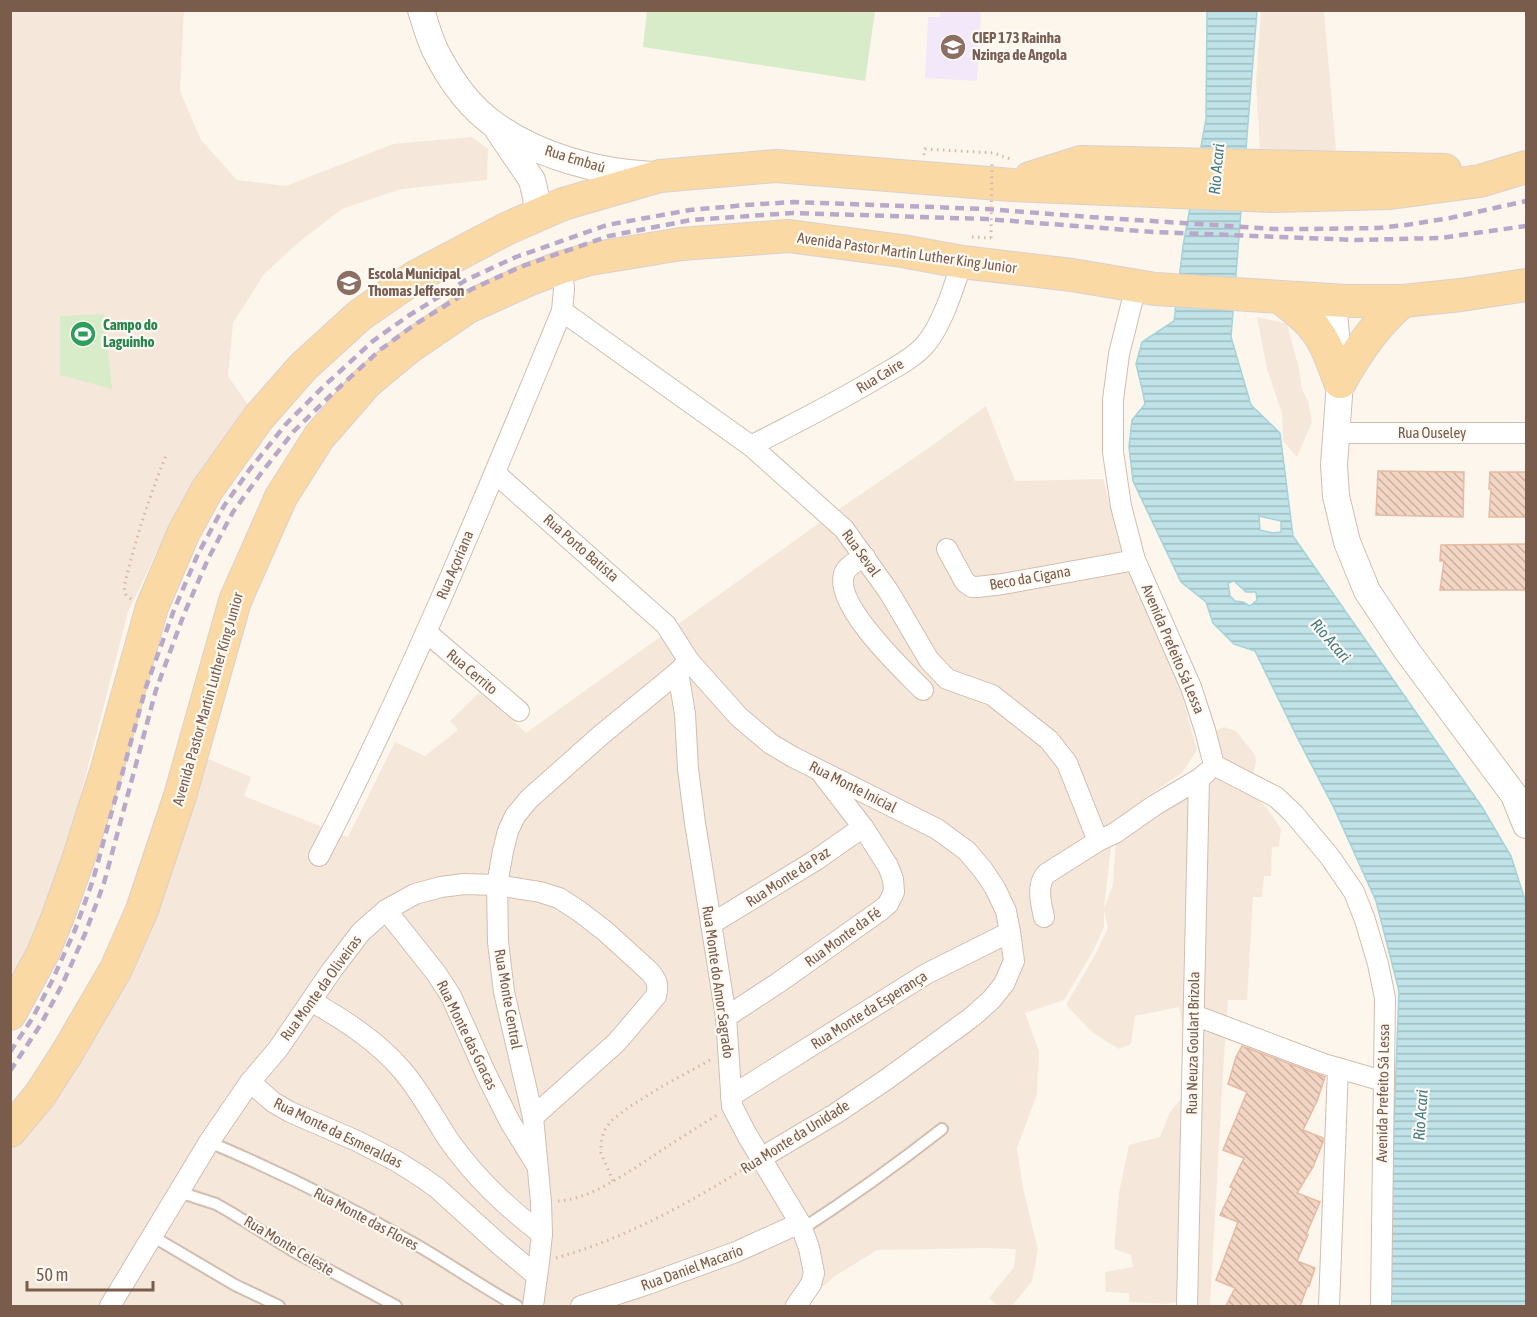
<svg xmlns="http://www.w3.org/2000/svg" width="1537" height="1317" viewBox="0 0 1537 1317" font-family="'Asap Condensed',sans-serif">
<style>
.residential{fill:#f5e8da}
.education{fill:#f3e8fa}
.garden{fill:#d8ecc9}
.water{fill:url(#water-rules);stroke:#a5d3da;stroke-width:1.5;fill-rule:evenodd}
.building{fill:url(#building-back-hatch);stroke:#e6bba3;stroke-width:1.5}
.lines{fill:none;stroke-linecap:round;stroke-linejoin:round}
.service-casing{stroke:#d1beb0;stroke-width:14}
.minor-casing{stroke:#d1beb0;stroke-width:22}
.tertiary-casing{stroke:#d1beb0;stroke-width:28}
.primary-casing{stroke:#dad1cd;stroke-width:34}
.path{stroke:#d9b8a5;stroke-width:3;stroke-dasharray:1.5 4.5;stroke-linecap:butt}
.service{stroke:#fff;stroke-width:10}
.minor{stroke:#fff;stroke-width:20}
.tertiary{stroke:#fff;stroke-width:26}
.primary{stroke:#fbd9a5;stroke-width:32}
.rail{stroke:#b9a8c9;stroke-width:4.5;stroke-dasharray:9 6;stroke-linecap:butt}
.path-bridge{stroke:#d9b8a5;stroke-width:3;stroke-dasharray:1.5 4.5;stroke-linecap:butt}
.labels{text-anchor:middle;stroke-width:4.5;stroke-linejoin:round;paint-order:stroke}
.education-label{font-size:15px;font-weight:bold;fill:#785e54;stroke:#fffaf3;text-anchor:start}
.street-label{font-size:15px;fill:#7a5c4d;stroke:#fffaf3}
.leisure-label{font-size:15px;font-weight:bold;fill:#27864d;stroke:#fffaf3;text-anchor:start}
.water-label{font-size:16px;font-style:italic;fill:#437c86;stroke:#fffaf3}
</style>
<defs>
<pattern id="water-rules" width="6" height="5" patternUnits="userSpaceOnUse" patternTransform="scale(1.5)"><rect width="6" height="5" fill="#bfe3e8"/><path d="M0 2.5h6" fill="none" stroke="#a0bbbe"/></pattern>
<pattern id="building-back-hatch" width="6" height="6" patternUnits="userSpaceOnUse" patternTransform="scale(1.5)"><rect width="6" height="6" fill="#f3d5c3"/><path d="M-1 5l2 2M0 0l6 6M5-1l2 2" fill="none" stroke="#cab0a1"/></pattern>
</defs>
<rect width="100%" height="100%" fill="#fdf6ec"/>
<g class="residential">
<polygon points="11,11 184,11 180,91 201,140 237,180 286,186 393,144 472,137 488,149 487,180 401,189 342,209 299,242 264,274 233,323 228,376 249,406 179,505 128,612 68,844 32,938 11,980"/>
<polygon points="1261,11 1324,11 1336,150 1317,152 1260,151 1256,82"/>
<polygon points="1257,317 1287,324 1299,369 1302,390 1308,401 1312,422 1297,457 1283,441 1282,413 1267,369"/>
<polygon points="986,406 1015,481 1103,479 1114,520 1124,534 1171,656 1197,750 1182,773 1146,797 1131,819 1112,838 1104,908 1113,885 1116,839 1208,760 1213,732 1224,727 1236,731 1255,755 1256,762 1249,791 1266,807 1281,829 1279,846 1272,847 1271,876 1264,876 1262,897 1253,897 1247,1000 1228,1000 1224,1056 1210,1306 1187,1306 1187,1304 1174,1302 1165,1304 1129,1302 1129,1293 1106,1292 1105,1272 1133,1267 1131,1255 1114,1249 1119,1193 1129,1145 1160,1137 1170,1112 1193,1085 1179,1007 1135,1016 1131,1044 1119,1049 1093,1033 1066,1005 1095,955 1108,928 1104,910 1104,927 1093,951 1064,1000 1025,1013 1039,1051 1037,1094 1017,1148 1023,1188 1038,1250 1032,1281 1012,1306 998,1306 989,1298 1014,1267 1016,1249 985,1248 877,1250 835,1276 820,1289 806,1306 11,1306 11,1141 36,1115 199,755 251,777 244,796 348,837 395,742 425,756 458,730 450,721 485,687 506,714 526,733 829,516 930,447"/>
</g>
<polygon class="education" points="941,11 981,11 977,81 925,78 928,17 940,17"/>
<g class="garden">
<polygon points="647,11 875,11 865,81 643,47"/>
<polygon points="104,314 112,389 60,375 60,316"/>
</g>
<path class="water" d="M1207,11H1257L1231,337L1251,405L1280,433L1293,536L1482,807L1511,856L1526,903V1306H1387L1399,991L1376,901L1334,808L1298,739L1255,651L1234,644L1213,623L1206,602L1181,582L1133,481L1129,447L1132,420L1145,404L1143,393L1136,364L1142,342L1174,321L1183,246L1206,119ZM1259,516L1281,521V532L1273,533L1260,530ZM1234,581L1246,592H1256L1257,600L1250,606L1243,602L1235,601L1230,596L1228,583Z"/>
<g class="building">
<polygon points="1378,471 1464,472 1463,517 1376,515"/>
<polygon points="1490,472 1527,472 1527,517 1489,517 1491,489 1489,489"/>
<polygon points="1527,544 1527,590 1440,590 1444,561 1440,561 1441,545"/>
<polygon points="1242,1046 1325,1077 1317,1101 1303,1130 1323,1138 1323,1142 1313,1167 1297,1193 1320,1202 1306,1235 1308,1235 1297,1261 1315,1268 1309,1286 1308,1285 1300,1306 1226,1306 1235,1288 1216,1280 1238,1222 1220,1215 1233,1188 1230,1187 1244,1158 1223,1150 1247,1092 1228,1084 1236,1057"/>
</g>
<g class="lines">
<g class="service-casing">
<g id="service">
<path d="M209,1142C278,1171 350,1207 415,1244C450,1264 482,1287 517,1306"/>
<polyline points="179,1192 216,1204 230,1212 295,1252 396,1306"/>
<path d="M802,1229C850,1198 896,1165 942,1129"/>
<polyline points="152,1236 235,1285 279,1306"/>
</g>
</g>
<g class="minor-casing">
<g id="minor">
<polyline points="1136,286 1119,354 1113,400 1113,452 1121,506 1135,560 1191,687 1205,730 1214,765 1276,797 1294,814 1330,857 1354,892 1365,920 1378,964 1385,998 1381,1306"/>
<polyline points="562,311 751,446 844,529 889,592 929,660 947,679 992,695 1049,740 1067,763 1098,841"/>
<polyline points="1337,433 1526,433"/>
<path d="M751,446C795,423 840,401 882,375C896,367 912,359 924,346C941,328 954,287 962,262"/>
<polyline points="495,473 666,625 689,661 739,717 771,744 793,757 937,829 967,851 983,870 995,888 1006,911 1010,932 1014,961 1004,984 991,1000 972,1017 887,1079 835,1114 761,1158"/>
<polyline points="947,549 965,582 972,587 977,587 1003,584 1135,560"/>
<path d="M865,557C858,561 847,565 844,574C834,605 902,669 923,690"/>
<polyline points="426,632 519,711"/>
<polyline points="678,672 685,714 688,769 695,823 726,1017 732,1106 747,1135 800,1223 809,1248 814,1273 811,1284 796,1306"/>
<path d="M319,856C411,679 486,494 562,311L564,289L562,267"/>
<polyline points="386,910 436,973 451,996 486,1074 510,1122 536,1164"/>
<path d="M1044,917C1041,903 1036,886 1046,874L1098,841L1115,833L1155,805L1199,779L1206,773"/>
<polyline points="711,924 816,860 863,827"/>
<path d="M311,1001C344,1020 376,1040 402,1070C420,1091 433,1116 448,1139C473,1175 506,1207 542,1234"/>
<polyline points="1194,1015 1324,1064 1383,1081"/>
<polyline points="726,1017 778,983 881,910 888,904 894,892 893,879 888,866 863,827 822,774"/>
<polyline points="250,1082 273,1102 290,1112 357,1141 398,1162 423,1178 437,1188 500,1245 536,1275"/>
<polyline points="731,1096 926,974 1010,932"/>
<path d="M110,1306L209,1142L250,1082L278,1049L332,970L361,932L386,910L415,894L441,887L464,884L497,885L540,892L559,898L579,911L605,931L649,971C657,980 659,985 656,996L617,1042L533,1117"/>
<polyline points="533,1306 539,1262 542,1234 541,1202 533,1117 504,992 498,942 497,885 503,851 508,831 515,816 529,799 601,735 678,672 689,661"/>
<polyline points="581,1306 648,1284 736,1252 800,1223"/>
<polyline points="1187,1306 1199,779"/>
<polyline points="1329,1306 1338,1068"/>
</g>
</g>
<g class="tertiary-casing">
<g id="tertiary">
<path d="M421,10C425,23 429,37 435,50C449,78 469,107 495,125C540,157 598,172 652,175"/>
<polyline points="498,130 532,180 536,197 538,215"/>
<polyline points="1333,300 1340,382 1334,465 1336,496 1347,542 1367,591 1407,651 1514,795 1526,825"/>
</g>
</g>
<g class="primary-casing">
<g id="primary">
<polyline points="1030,178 1081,162 1445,170"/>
<path d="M1280,297C1292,307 1306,317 1315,329C1327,344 1333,364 1340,382"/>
<path d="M1340,382C1357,351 1376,323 1403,301"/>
<polyline points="10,1014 43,953 57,919 78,860 106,772 152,607 184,532 207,490 259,417 303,367 360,315 415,277 506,229 563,204 660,176 776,166 1012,185 1273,196 1390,193 1480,181 1526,167"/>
<polyline points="10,1131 40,1095 67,1053 116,969 142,910 180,796 235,601 281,497 319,437 366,383 408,348 468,307 530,279 562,267 590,259 681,244 789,236 902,251 962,262 1072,275 1155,289 1346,301 1403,301 1461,295 1526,285"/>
</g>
</g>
<g class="path">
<polyline points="924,155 925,149 994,153 1013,160"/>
<polyline points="972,237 991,238"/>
<path d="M131,599L126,595L124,587C135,541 149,497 167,453"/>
<polyline points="613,1181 601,1153 601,1143 604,1131 611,1121 629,1107 661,1087 712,1059"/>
<path d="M558,1201C591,1199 623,1175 650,1158C672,1143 695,1129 717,1115"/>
<path d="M556,1258C624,1239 687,1204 747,1167"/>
</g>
<use href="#service" class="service"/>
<use href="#minor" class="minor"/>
<use href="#tertiary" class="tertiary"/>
<use href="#primary" class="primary"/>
<g class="rail">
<polyline points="10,1052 32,1019 52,981 75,930 93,880 146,687 174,610 198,554 224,506 250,469 286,424 324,386 373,341 408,316 466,280 516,257 607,225 690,210 746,205 793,202 986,209 1090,217 1275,229 1310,229 1378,228 1406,225 1450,218 1526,201"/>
<polyline points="10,1071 41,1024 62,985 85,934 104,883 156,690 184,614 208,559 233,512 259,476 294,431 332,394 380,350 414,325 472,289 520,267 609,236 691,220 793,213 986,219 1153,232 1357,240 1440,238 1526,226"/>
</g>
<polyline class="path-bridge" points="991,238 992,161"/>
</g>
<defs>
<g id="school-disc" transform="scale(1.35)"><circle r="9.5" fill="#8d6e63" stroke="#fffaf3"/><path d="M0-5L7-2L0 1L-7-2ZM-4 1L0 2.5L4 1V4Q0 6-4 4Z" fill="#fff"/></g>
<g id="stadium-disc" transform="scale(1.35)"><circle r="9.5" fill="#2e9e5b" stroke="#fffaf3"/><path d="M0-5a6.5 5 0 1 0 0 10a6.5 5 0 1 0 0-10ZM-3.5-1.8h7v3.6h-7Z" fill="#fff"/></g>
</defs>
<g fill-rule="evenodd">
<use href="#school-disc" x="953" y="47"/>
<use href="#school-disc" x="349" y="283"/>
<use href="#stadium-disc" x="83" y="334"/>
</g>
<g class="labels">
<g class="education-label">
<text x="972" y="43">CIEP 173 Rainha<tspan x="972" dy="17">Nzinga de Angola</tspan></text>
<text x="368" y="279">Escola Municipal<tspan x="368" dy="17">Thomas Jefferson</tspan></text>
</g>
<g class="street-label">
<text transform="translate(575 159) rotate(17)" y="5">Rua Embaú</text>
<text transform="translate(907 253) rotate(8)" y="5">Avenida Pastor Martin Luther King Junior</text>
<text transform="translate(880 376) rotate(-31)" y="5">Rua Caire</text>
<text x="1432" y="438">Rua Ouseley</text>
<text transform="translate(581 548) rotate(41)" y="5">Rua Porto Batista</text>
<text transform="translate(861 553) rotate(54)" y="5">Rua Seval</text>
<text transform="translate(455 565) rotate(-67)" y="5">Rua Açoriana</text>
<text transform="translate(1030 578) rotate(-10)" y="5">Beco da Cigana</text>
<text transform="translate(1173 649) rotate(67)" y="5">Avenida Prefeito Sá Lessa</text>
<text transform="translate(472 672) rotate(40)" y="5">Rua Cerrito</text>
<text transform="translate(208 699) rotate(-74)" y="5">Avenida Pastor Martin Luther King Junior</text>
<text transform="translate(853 787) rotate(27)" y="5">Rua Monte Inicial</text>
<text transform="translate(788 877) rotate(-33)" y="5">Rua Monte da Paz</text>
<text transform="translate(843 937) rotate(-36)" y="5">Rua Monte da Fé</text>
<text transform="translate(718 982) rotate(82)" y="5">Rua Monte do Amor Sagrado</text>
<text transform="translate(321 988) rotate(-54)" y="5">Rua Monte da Oliveiras</text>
<text transform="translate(508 999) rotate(80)" y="5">Rua Monte Central</text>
<text transform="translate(869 1010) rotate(-32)" y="5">Rua Monte da Esperança</text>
<text transform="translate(467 1035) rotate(64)" y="5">Rua Monte das Gracas</text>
<text transform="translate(1193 1043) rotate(-89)" y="5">Rua Neuza Goulart Brizola</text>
<text transform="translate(1383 1093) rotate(-89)" y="5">Avenida Prefeito Sá Lessa</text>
<text transform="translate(338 1133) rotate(26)" y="5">Rua Monte da Esmeraldas</text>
<text transform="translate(795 1137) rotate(-32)" y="5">Rua Monte da Unidade</text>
<text transform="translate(366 1219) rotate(28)" y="5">Rua Monte das Flores</text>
<text transform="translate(289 1246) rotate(31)" y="5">Rua Monte Celeste</text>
<text transform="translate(692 1268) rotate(-20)" y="5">Rua Daniel Macario</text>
</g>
<g class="leisure-label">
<text x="103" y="330">Campo do<tspan x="103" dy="17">Laguinho</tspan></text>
</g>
<g class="water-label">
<text transform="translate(1216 169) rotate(-85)" y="6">Rio Acari</text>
<text transform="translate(1331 640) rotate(49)" y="6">Rio Acari</text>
<text transform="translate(1420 1115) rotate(-86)" y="6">Rio Acari</text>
</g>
</g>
<rect width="1537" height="1317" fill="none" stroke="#7a5c4d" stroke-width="24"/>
<path d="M27 1281v9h126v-9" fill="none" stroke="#7a5c4d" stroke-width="3"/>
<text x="36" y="1281" font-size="18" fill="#7a5c4d" stroke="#fffaf3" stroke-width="4.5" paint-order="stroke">50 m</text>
</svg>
